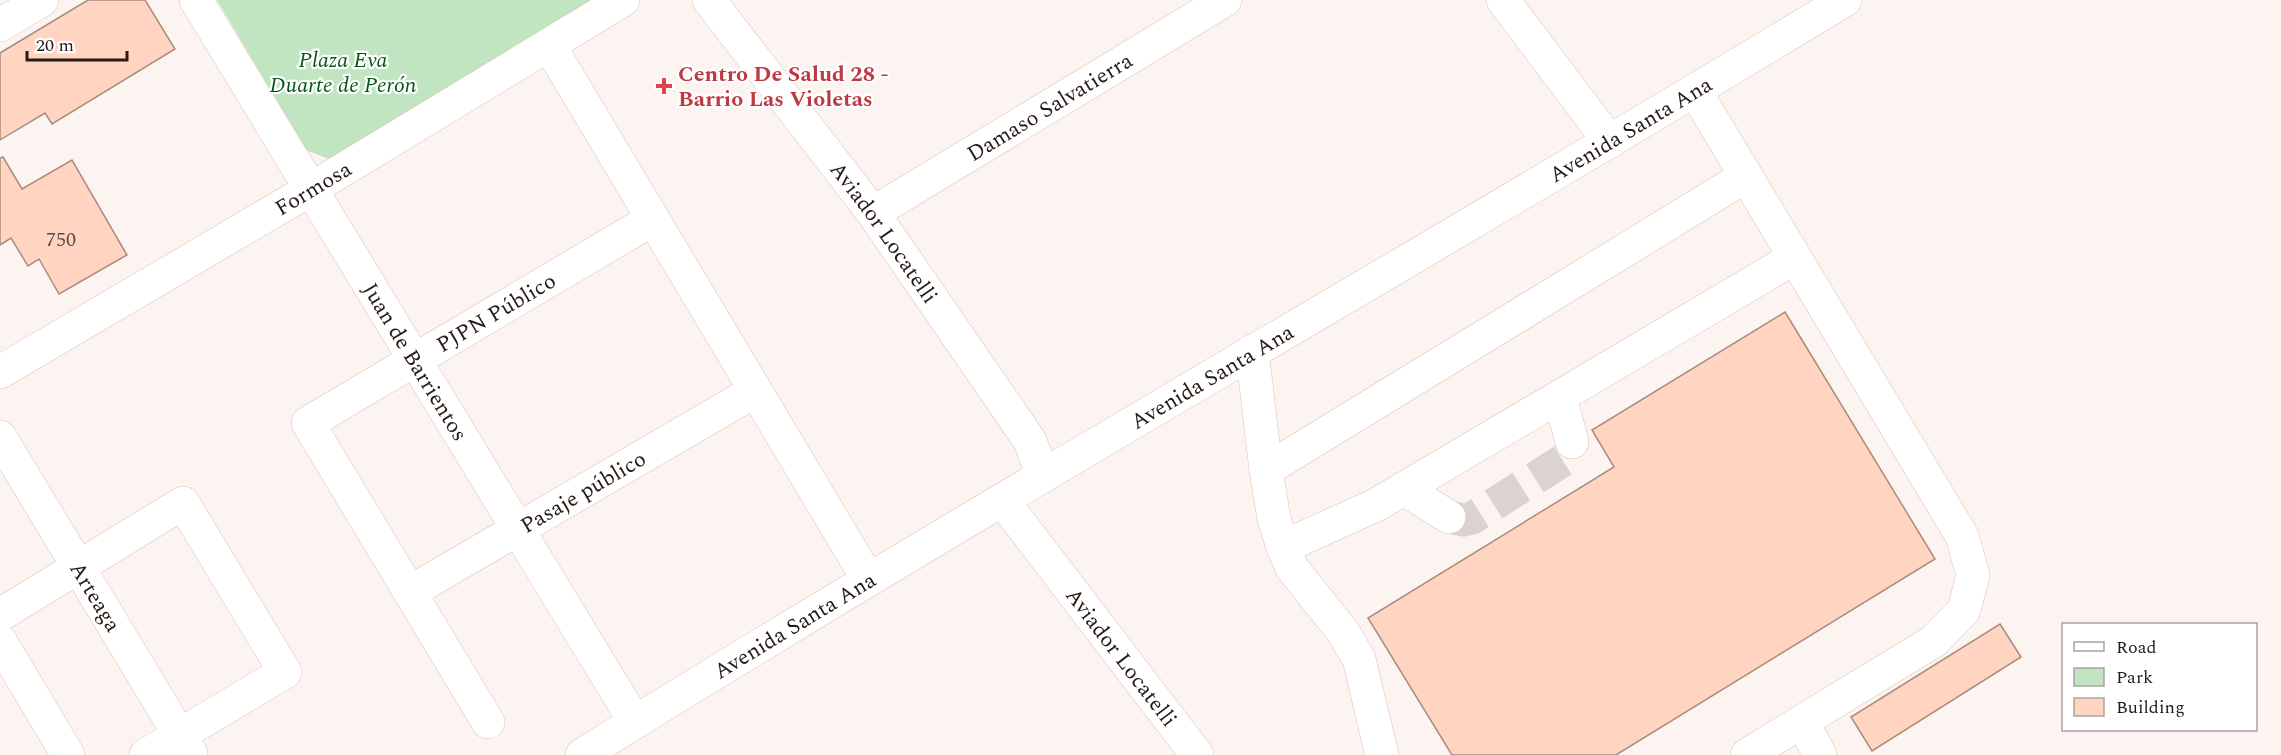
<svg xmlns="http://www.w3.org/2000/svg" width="2281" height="755" viewBox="0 0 2281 755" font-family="Spectral,serif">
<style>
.green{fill:#c1e4c1}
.building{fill:#ffd5c1;stroke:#aa8c7d;stroke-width:1.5}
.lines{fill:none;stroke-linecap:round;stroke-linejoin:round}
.minor-tunnel{stroke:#dbd3d0;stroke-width:33;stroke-dasharray:33 16;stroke-linecap:butt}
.minor-casing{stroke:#e2c2b2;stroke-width:34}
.major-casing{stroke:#e2c2b2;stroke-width:34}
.minor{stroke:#fff;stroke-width:33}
.major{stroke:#fff;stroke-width:33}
.health-dot{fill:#e0444e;stroke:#fff;stroke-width:2}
.labels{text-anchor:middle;stroke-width:4.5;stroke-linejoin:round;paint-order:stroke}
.number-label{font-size:20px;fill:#5c4a40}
.park-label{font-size:22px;font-style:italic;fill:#065616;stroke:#fff}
.health-label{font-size:22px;font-weight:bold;fill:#be3a42;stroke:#fff;text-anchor:start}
.street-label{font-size:22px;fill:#261b15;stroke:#fff}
</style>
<rect width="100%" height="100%" fill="#fbf4f1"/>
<polygon class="green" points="217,0 610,0 334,161 306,150"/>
<g class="building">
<polygon points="88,0 145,0 175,49 52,124 45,113 0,140 0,53"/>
<polygon points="3,157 22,189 72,160 127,255 59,294 39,259 28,266 11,238 0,245 0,158"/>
<polygon points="1785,312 1935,559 1616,755 1452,755 1368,618 1614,467 1592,430"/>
<polygon points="2000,624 2021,657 1872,751 1851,717"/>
</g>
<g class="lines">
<polyline class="minor-tunnel" points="1449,517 1464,520 1472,518 1570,456 1572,442"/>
<g class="minor-casing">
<g id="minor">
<path id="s1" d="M196,0L635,722"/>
<path id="s2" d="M709,0L873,213L1030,441L1043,476"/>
<polyline points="1503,0 1610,142"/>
<polyline points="0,25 42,0"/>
<polyline points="549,45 868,579"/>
<polyline points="1695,91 1962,536 1973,575 1964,610 1934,641 1747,755"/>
<path id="s3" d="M873,213L1225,0"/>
<polyline points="1252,351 1266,470 1274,519 1283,547 1292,568 1343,632 1359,659 1382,755"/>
<path id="s4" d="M0,372L311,189L623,0"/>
<polyline points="1560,397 1572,442"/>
<path id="s5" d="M0,437L191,754"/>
<polyline points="1266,470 1746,176"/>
<polyline points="1404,489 1449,517"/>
<path id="s6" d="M1003,501L1197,755"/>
<polyline points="1283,547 1376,505 1794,258"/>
<path id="s7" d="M410,592L755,391"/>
<polyline points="0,615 183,503 285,672 146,755"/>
<polyline points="0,641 68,755"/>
<path id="s8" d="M488,722L308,423L653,219"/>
<polyline points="1802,722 1820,755"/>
</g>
</g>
<g class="major-casing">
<g id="major">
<path id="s9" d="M582,755C998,496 1426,254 1845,0"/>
</g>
</g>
<use href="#minor" class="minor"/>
<use href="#major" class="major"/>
</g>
<path class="health-dot" d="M661 77h6v6h6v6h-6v6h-6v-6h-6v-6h6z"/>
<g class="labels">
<g class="number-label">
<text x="61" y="246">750</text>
</g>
<g class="park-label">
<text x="343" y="67">Plaza Eva<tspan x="343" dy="25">Duarte de Perón</tspan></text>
</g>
<g class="health-label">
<text x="678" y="81">Centro De Salud 28 -<tspan x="678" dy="25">Barrio Las Violetas</tspan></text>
</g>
<g class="street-label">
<text dy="8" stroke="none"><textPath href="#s3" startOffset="206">Damaso Salvatierra</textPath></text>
<text dy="8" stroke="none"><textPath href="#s9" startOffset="1221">Avenida Santa Ana</textPath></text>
<text dy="8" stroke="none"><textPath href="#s4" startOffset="363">Formosa</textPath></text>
<text dy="8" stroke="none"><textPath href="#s2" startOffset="291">Aviador Locatelli</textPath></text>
<text dy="8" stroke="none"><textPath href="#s8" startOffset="567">PJPN Público</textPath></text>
<text dy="8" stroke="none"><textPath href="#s1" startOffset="423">Juan de Barrientos</textPath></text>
<text dy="8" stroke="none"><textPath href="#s9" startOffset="735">Avenida Santa Ana</textPath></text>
<text dy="8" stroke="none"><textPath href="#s7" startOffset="200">Pasaje público</textPath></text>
<text dy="8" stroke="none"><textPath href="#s5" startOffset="186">Arteaga</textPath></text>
<text dy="8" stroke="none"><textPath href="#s9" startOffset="249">Avenida Santa Ana</textPath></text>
<text dy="8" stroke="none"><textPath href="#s6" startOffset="196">Aviador Locatelli</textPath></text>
</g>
</g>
<rect x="2062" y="623" width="195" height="108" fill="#ffffff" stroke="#a8a4a1" stroke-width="1.5"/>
<rect x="2074" y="642" width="30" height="9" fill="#ffffff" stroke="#a8a4a1" stroke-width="1.5"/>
<text x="2116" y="653" font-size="18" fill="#261b15">Road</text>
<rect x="2074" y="668" width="30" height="18" fill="#c1e4c1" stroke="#a8a4a1" stroke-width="1.5"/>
<text x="2116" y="683" font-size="18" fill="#261b15">Park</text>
<rect x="2074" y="698" width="30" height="18" fill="#ffd5c1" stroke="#a8a4a1" stroke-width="1.5"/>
<text x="2116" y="713" font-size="18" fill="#261b15">Building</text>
<path d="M27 51v9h100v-9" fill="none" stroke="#261b15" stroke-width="3"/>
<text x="36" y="51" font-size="18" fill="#261b15" stroke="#ffffff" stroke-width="4.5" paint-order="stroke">20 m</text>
</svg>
